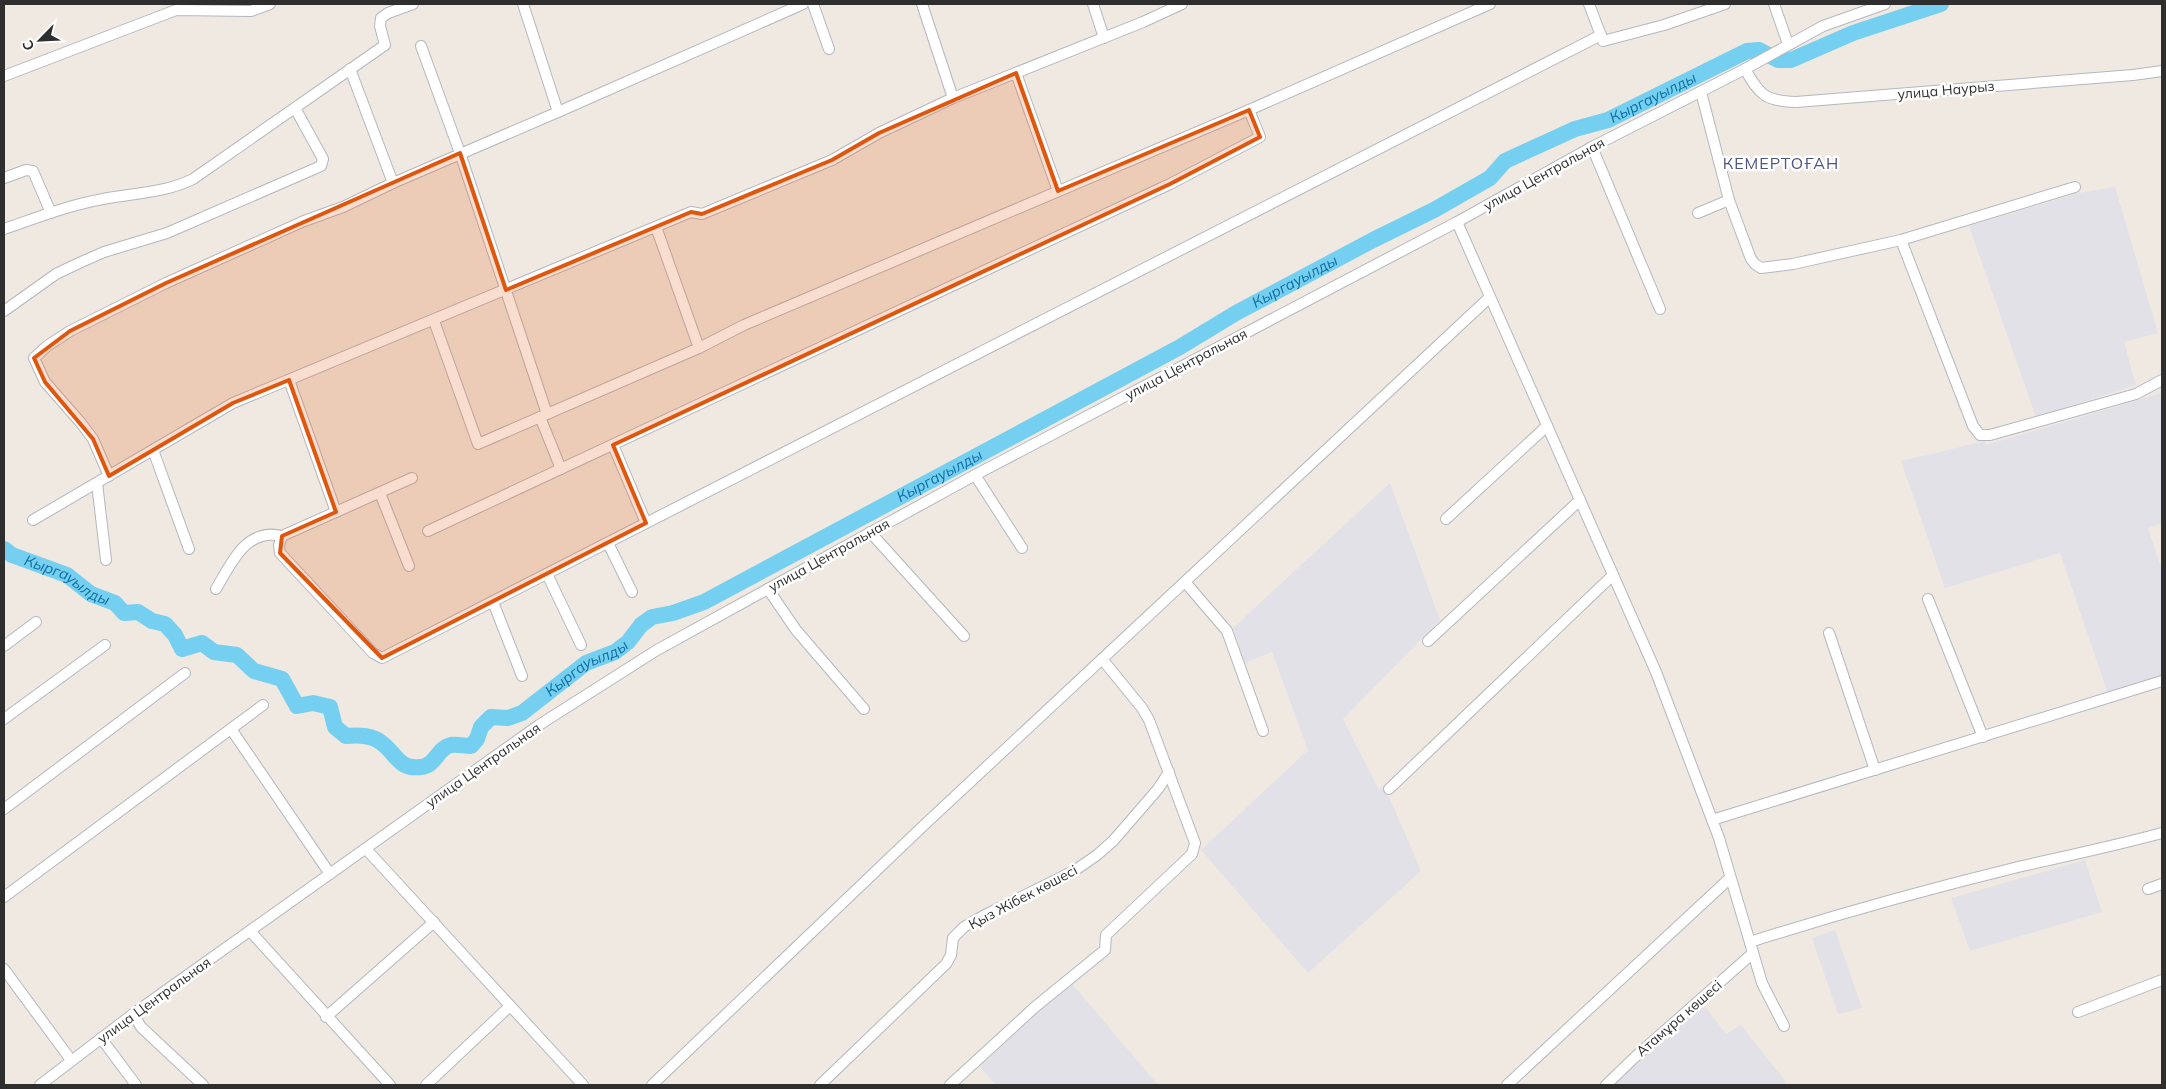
<svg xmlns="http://www.w3.org/2000/svg" width="2166" height="1089" viewBox="0 0 2166 1089" font-family="Mulish,sans-serif">
<style>
.industrial{fill:#e3e1e8}
.lines{fill:none;stroke-linecap:round;stroke-linejoin:round}
.river{stroke:#75cff0;stroke-width:16}
.minor-casing{stroke:#b4b7c1;stroke-width:12}
.minor{stroke:#fff;stroke-width:10}
.marked{fill:#df570e;fill-opacity:0.2;stroke:#df570e;stroke-width:4;stroke-linejoin:round}
.labels{text-anchor:middle;stroke-width:5;stroke-linejoin:round;paint-order:stroke}
.street-label{font-size:14px;fill:#2e2e2e;stroke:#fff}
.water-label{font-size:15px;font-style:italic;fill:#0d6fa3;stroke:#fff}
.quarter-label{font-size:16px;letter-spacing:1px;fill:#4d5680;stroke:#fff}
</style>
<rect width="100%" height="100%" fill="#efe9e1"/>
<g class="industrial">
<polygon points="2115,187 2158,333 2124,342 2136,385 2036,417 1969,226 2078,193"/>
<polygon points="2162,393 2162,523 2148,528 2162,570 2162,676 2108,694 2060,553 1945,588 1901,461 1985,441 1986,445"/>
<polygon points="1390,483 1440,620 1343,719 1379,790 1384,785 1421,871 1308,973 1201,850 1308,750 1272,652 1245,663 1233,628"/>
<polygon points="2085,860 2102,912 1970,951 1951,898"/>
<polygon points="1835,930 1862,1008 1838,1014 1812,938"/>
<polygon points="1072,984 1158,1085 996,1085 979,1066 1034,1015"/>
<polygon points="1703,1004 1726,1034 1741,1025 1787,1083 1782,1085 1612,1085"/>
</g>
<g class="lines">
<path class="river" id="s1" d="M4,549L12,555L67,575L91,594L115,603L124,613L138,612L152,621L165,624L175,635L182,649L202,643L214,652L237,655L254,671L282,679L297,706L313,703L330,707L335,727L346,736C359,735 373,735 383,744C397,755 399,770 421,767C436,766 437,748 451,745C457,744 465,746 471,746L477,739L481,727L491,717L508,718L522,713L586,663L615,652L628,642L641,625L652,617L673,613L704,602L1180,347L1236,313L1373,240L1434,210L1490,178L1505,161L1575,129L1608,120L1747,51L1759,50L1778,60H1791L1853,33L1941,4"/>
<g class="minor-casing">
<g id="minor">
<polyline points="523,4 558,112"/>
<polyline points="813,4 829,49"/>
<polyline points="922,4 953,98"/>
<polyline points="1093,4 1104,38"/>
<polyline points="1589,4 1603,41 1664,25 1725,4"/>
<polyline points="1774,4 1788,44"/>
<polyline points="421,46 460,153 547,414"/>
<polyline points="350,69 393,183"/>
<path d="M1745,69C1760,96 1766,101 1796,102L2133,75L2162,71"/>
<polyline points="1016,73 1058,191"/>
<polyline points="4,76 176,10 251,11 270,4"/>
<polyline points="1701,92 1729,200 1751,259 1755,264 1761,268 1793,264 1901,240 2075,187"/>
<polyline points="1592,147 1660,309"/>
<polyline points="4,178 26,170 33,171 51,213"/>
<polyline points="1698,213 1729,200"/>
<polyline points="1457,222 1656,672 1719,838 1762,983 1784,1026"/>
<polyline points="656,227 699,348"/>
<path d="M4,229C36,218 69,205 103,199C134,193 165,193 193,179L385,45L380,26L381,18L388,13L413,4"/>
<polyline points="1901,240 1973,426 1980,435 1990,435 2136,394 2162,380"/>
<polyline points="4,311 56,274 79,263 104,252 167,233 321,166 323,159 295,108"/>
<polyline points="434,321 478,444 699,348 744,325 1249,110 1490,4"/>
<polyline points="289,380 336,512"/>
<polyline points="540,417 561,469"/>
<polyline points="613,445 646,523"/>
<polyline points="153,450 189,549"/>
<polyline points="975,475 1022,548"/>
<polyline points="109,476 93,439 81,423 45,382 34,358 47,346 70,331 166,283 304,221 343,207 393,183 558,112 803,4"/>
<polyline points="97,483 106,560"/>
<polyline points="380,493 409,566"/>
<polyline points="1446,519 1547,426"/>
<polyline points="33,520 233,403 691,212 702,214 832,160 879,133 953,98 1143,22 1182,4"/>
<polyline points="428,531 1170,184 1260,137 1249,110"/>
<polyline points="870,532 964,636"/>
<polyline points="282,536 279,545 280,553 373,653 382,658 1601,35"/>
<polyline points="608,543 632,592"/>
<polyline points="547,574 581,645"/>
<polyline points="1185,582 1227,631 1263,731"/>
<path d="M216,589C231,564 246,527 282,536L412,478"/>
<polyline points="768,589 796,630 864,709"/>
<polyline points="1928,599 1983,737"/>
<polyline points="493,602 522,676"/>
<polyline points="1829,633 1875,770"/>
<polyline points="1428,641 1580,500"/>
<polyline points="4,646 36,622"/>
<polyline points="4,719 105,645"/>
<polyline points="231,729 330,874"/>
<polyline points="1389,789 1613,575"/>
<polyline points="4,809 185,673"/>
<polyline points="1712,820 2162,681"/>
<polyline points="366,849 583,1085"/>
<polyline points="2148,889 2162,884"/>
<polyline points="4,897 263,705"/>
<polyline points="250,931 390,1085"/>
<path d="M1750,942C1838,914 1928,889 2018,867C2066,856 2114,846 2162,833"/>
<polyline points="4,969 71,1060"/>
<polyline points="2078,1012 2162,980"/>
<polyline points="133,1014 141,1027 203,1085"/>
<polyline points="326,1017 434,922"/>
<polyline points="101,1038 136,1085"/>
<polyline points="40,1085 133,1014 539,725 657,650 975,475 1457,222 1592,147 1745,69 1823,26 1885,4"/>
<polyline points="426,1085 510,1006"/>
<polyline points="652,1085 922,827 1490,297"/>
<polyline points="820,1085 946,964 951,955 953,938 964,927 983,916 1074,871 1097,855 1113,841 1158,789 1169,772"/>
<polyline points="950,1085 1035,1007 1105,950 1106,935 1192,854 1195,843 1149,720 1142,708 1102,659"/>
<polyline points="1507,1085 1730,878"/>
<polyline points="1606,1085 1634,1058 1753,953"/>
</g>
</g>
<use href="#minor" class="minor"/>
</g>
<path class="marked" d="M1016,73L1058,191L1249,110L1260,137L1170,184L613,445L646,523L382,658L280,553L282,536L336,512L289,380L233,403L109,476L93,439L45,382L34,358L70,331L166,283L460,153L506,290L691,212L702,214L832,160L879,133Z"/>
<g class="labels">
<g class="street-label">
<text transform="translate(1946 90) rotate(-5)" y="5">улица Наурыз</text>
<text transform="translate(1544 174) rotate(-29)" y="5">улица Центральная</text>
<text transform="translate(1186 364) rotate(-28)" y="5">улица Центральная</text>
<text transform="translate(829 555) rotate(-29)" y="5">улица Центральная</text>
<text transform="translate(483 765) rotate(-35)" y="5">улица Центральная</text>
<text transform="translate(1023 897) rotate(-28)" y="5">Қыз Жібек көшесі</text>
<text transform="translate(154 1000) rotate(-36)" y="5">улица Центральная</text>
<text transform="translate(1679 1018) rotate(-41)" y="5">Атамұра көшесі</text>
</g>
<g class="water-label">
<text dy="5" stroke="none"><textPath href="#s1" startOffset="1931">Кыргауылды</textPath></text>
<text dy="5" stroke="none"><textPath href="#s1" startOffset="1526">Кыргауылды</textPath></text>
<text dy="5" stroke="none"><textPath href="#s1" startOffset="1121">Кыргауылды</textPath></text>
<text dy="5" stroke="none"><textPath href="#s1" startOffset="71">Кыргауылды</textPath></text>
<text dy="5" stroke="none"><textPath href="#s1" startOffset="715">Кыргауылды</textPath></text>
</g>
<g class="quarter-label">
<text x="1781" y="169">КЕМЕРТОҒАН</text>
</g>
</g>
<rect width="2166" height="1089" fill="none" stroke="#2e2e2e" stroke-width="10"/>
<g transform="translate(40 40) rotate(246)" stroke="#ffffff" stroke-width="4" paint-order="stroke">
<path d="M0-4L9 19L0 12L-9 19Z" fill="#2e2e2e"/>
<text y="-8" font-size="14" font-weight="bold" text-anchor="middle" fill="#2e2e2e">С</text>
</g>
</svg>
